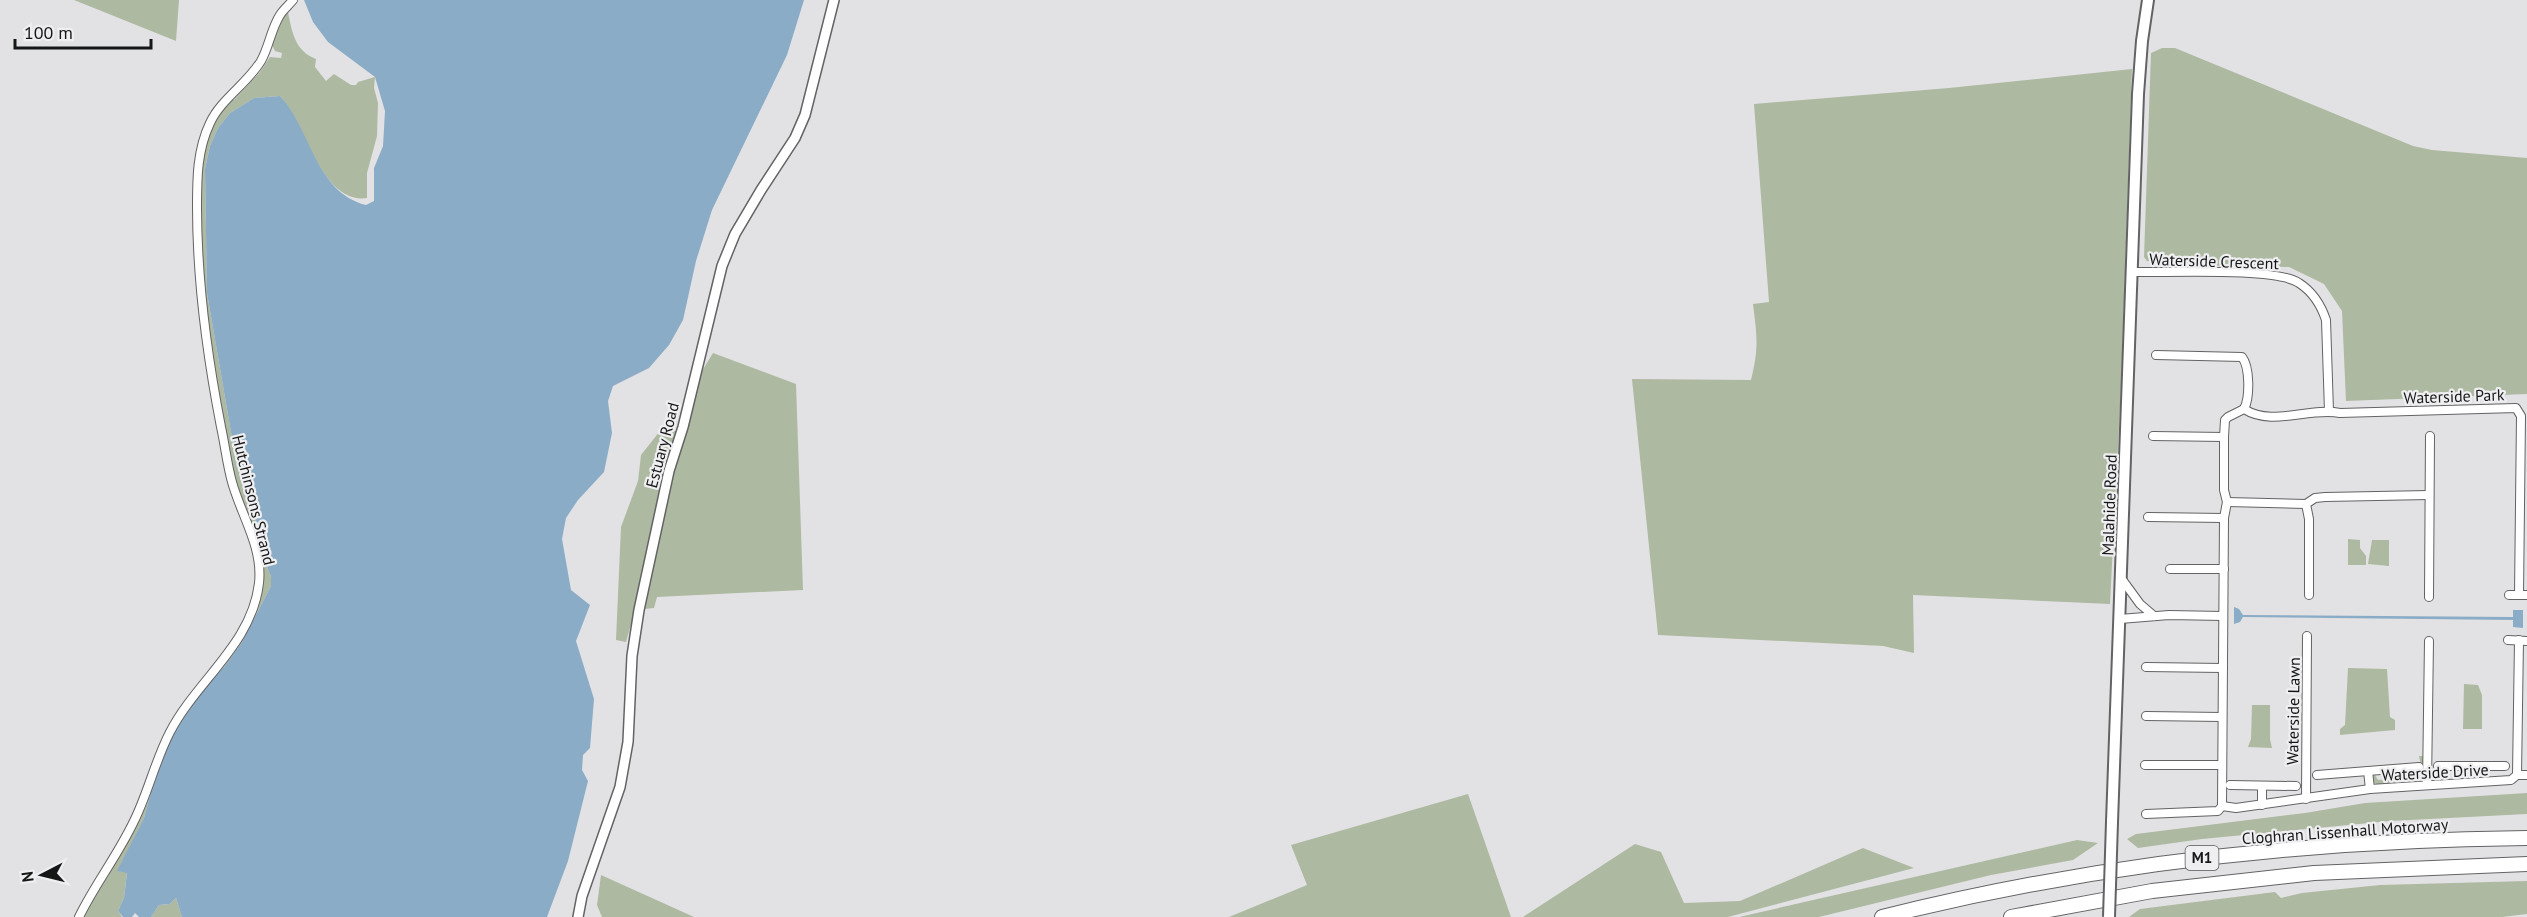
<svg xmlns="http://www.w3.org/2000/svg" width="2527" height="917" viewBox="0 0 2527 917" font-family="'PT Sans',sans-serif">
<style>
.green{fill:#aeb9a1}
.water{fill:#8bacc6}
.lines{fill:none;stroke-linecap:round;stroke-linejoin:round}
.minor-casing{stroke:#636365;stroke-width:10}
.tertiary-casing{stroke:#636365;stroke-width:12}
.secondary-casing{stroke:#636365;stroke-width:14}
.motorway-casing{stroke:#636365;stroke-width:16}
.minor{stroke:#fff;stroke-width:8}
.tertiary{stroke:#fff;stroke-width:9}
.secondary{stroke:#fff;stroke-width:10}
.motorway{stroke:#fff;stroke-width:14}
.secondary-bridge-casing{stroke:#636365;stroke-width:14;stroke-linecap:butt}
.secondary-bridge{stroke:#fff;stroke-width:10}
.labels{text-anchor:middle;stroke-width:4.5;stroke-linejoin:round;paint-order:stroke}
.shield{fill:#efeff1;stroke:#565758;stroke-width:1.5}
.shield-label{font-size:15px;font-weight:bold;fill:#151616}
.street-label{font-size:16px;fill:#151616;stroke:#efeff1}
</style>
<rect width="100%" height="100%" fill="#e2e2e4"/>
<g class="green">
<polygon points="75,0 179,0 176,41 74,0"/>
<path d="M288,12C292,32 295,51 316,59L315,67L326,81L334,74L351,85H356L358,82L375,77L374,88L378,103L377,136L367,173V198C322,205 304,122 280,96L254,98L230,113L218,128L210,146L205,169L207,293L237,467L252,506L265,562L271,577V586L242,642L225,666L207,684L185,713L168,742L155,777L144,818L118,871L127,872L124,898L118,911L122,917H82L94,894L108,876L136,817L170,732L190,699L235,644L247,625L255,606L259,581V564L253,542L232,482L204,325L199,270L197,186L201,146L210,121L228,99L234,100L260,72L270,57L281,58L282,53L275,51L272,45C274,34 278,18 288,12Z"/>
<polygon points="2162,48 2175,48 2413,146 2432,150 2527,158 2527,394 2346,401 2342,311 2324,284 2289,267 2172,265 2147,261 2144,257 2151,53"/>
<path d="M2132,69L2121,387L2110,604L1913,595L1914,653L1883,646L1658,635L1632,379L1751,380C1759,348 1757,336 1753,304L1769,302L1754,104L1949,88Z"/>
<polygon points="713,353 796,384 803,590 657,597 654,608 635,610 626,642 616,640 621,527 638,481 641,455 660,431 686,431 702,371"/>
<polygon points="2348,539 2360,540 2360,548 2366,556 2366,565 2348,565"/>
<polygon points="2372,540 2389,540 2389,566 2368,564"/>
<polygon points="2348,668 2387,669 2390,717 2395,720 2395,730 2340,735 2340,729 2345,725"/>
<polygon points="2464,684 2478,685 2482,695 2482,729 2463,729"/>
<polygon points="2252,705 2270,705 2270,739 2272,748 2248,747 2251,739"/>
<polygon points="2419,756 2423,756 2422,779 2377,784 2373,782 2372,777 2375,775 2378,780 2417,777 2417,771 2422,770"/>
<polygon points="2527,793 2527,814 2390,821 2202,839 2138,848 2127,839 2136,834 2305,813 2365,803"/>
<polygon points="1468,794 1511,917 1229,917 1307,885 1291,845"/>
<polygon points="2077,840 2098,843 2073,860 1991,875 1819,917 1739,917"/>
<polygon points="1635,844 1661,852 1684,903 1740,901 1863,848 1914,868 1728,917 1523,917"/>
<polygon points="601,875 694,917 602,917 597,905"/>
<polygon points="2527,881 2527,914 2502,917 2129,917 2140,909 2275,892 2281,898 2302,893 2380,885"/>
<polygon points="176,898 182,917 151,917 159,905 170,904"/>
</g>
<g class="water">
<path d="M304,0H804L787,55L712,210L696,261L683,320L669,345L649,368L613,386L608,401L612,433L604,472L578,500L566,518L562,539L571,590L590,605L576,641L594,699L590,748L583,755L582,770L588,781L568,861L547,917H182L176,898L170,904L159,905L151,917H139L135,913L132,917H123L118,911L124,898L127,873L117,871L144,818L155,777L168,742L185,713L207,684L225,666L242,642L271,586V577L265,562L252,506L237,467L207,293L205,169L210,146L218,128L230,113L254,98L280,96C311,129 315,192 366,205L374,201V168L383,146L385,111L375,77L328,42L313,22Z"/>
<polygon points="2234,607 2239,609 2243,615 2513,617 2513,610 2523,610 2523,628 2513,627 2513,620 2243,617 2240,622 2234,624"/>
</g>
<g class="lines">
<g class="minor-casing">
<g id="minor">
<path d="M2132,272C2165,273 2276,267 2299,283C2313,292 2321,305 2326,320L2329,411"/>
<path d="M2244,409C2272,427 2309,407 2340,413L2516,408L2521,416L2519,595"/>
<polyline points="2153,436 2224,437"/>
<polyline points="2227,502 2306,504"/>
<polyline points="2148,517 2224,518"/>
<polyline points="2170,569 2224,569"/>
<polyline points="2121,578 2140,604 2154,616"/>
<polyline points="2309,595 2309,519 2306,504 2315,498 2325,497 2429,495"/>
<polyline points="2509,595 2527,595"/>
<polyline points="2429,597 2430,436"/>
<polyline points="2120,619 2169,615 2223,616"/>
<polyline points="2508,640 2527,641"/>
<polyline points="2146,667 2223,668"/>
<polyline points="2146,716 2222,717"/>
<polyline points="2145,765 2222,765"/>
<polyline points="2438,766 2505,766"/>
<polyline points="2368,771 2370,789"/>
<polyline points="2317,775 2419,767"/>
<polyline points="2517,775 2527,775"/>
<polyline points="2230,785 2296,786"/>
<polyline points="2427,785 2429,641"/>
<polyline points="2262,786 2262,805"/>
<polyline points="2306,799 2307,636"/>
<polyline points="2222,806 2236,808 2370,789 2511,780 2517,775 2519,640"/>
<path d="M2146,814L2218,811L2222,806L2224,518L2227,502L2224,490V437L2225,420L2228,417L2244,409C2250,398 2250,367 2242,357L2156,355"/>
<path d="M79,917C95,884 118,855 134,821C148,793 155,761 170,732C197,680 252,644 259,583C263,547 241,515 232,482C227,464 225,445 221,427C207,355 197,281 197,207C197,179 197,150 210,123C221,99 247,84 261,61C269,47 271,29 280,15C283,10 289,5 293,0"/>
</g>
</g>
<g class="tertiary-casing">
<polyline id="tertiary" points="578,917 582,896 620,787 628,742 632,656 639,610 669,471 683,427 722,266 735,234 761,190 795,138 805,115 834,0"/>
</g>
<g class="secondary-casing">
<polyline id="secondary" points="2112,822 2138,94 2142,41 2148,0"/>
</g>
<g class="motorway-casing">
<g id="motorway">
<path d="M1882,917C2093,864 2310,840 2527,838"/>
<polyline points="2011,917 2152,891 2314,873 2527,864"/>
</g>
</g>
<use href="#minor" class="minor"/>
<use href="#tertiary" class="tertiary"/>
<use href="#secondary" class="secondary"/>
<use href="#motorway" class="motorway"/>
<g class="secondary-bridge-casing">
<polyline id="secondary-bridge" points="2109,917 2112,822"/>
</g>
<use href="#secondary-bridge" class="secondary-bridge"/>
</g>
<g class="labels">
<rect class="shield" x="2185.5" y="846" width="33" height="24" rx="4.5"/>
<g class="shield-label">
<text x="2202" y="863">M1</text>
</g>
<g class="street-label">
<text transform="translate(2214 261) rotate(2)" y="6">Waterside Crescent</text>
<text transform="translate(2454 396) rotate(-2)" y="6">Waterside Park</text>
<text transform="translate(662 445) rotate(-75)" y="6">Estuary Road</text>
<text transform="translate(254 500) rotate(76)" y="6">Hutchinsons Strand</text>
<text transform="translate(2109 505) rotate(-88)" y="6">Malahide Road</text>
<text transform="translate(2293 711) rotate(-89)" y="6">Waterside Lawn</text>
<text transform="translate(2435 772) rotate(-3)" y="6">Waterside Drive</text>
<text transform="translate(2345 831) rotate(-4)" y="6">Cloghran Lissenhall Motorway</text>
</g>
</g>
<g transform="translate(42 875) rotate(263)" stroke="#efeff1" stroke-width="4.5" paint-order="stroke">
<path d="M0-4.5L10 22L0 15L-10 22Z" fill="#151616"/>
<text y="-9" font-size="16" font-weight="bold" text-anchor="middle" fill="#151616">N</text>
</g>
<path d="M15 39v9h136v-9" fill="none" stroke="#151616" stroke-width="3"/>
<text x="24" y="39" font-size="18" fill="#151616" stroke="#efeff1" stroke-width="4.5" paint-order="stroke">100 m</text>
</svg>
